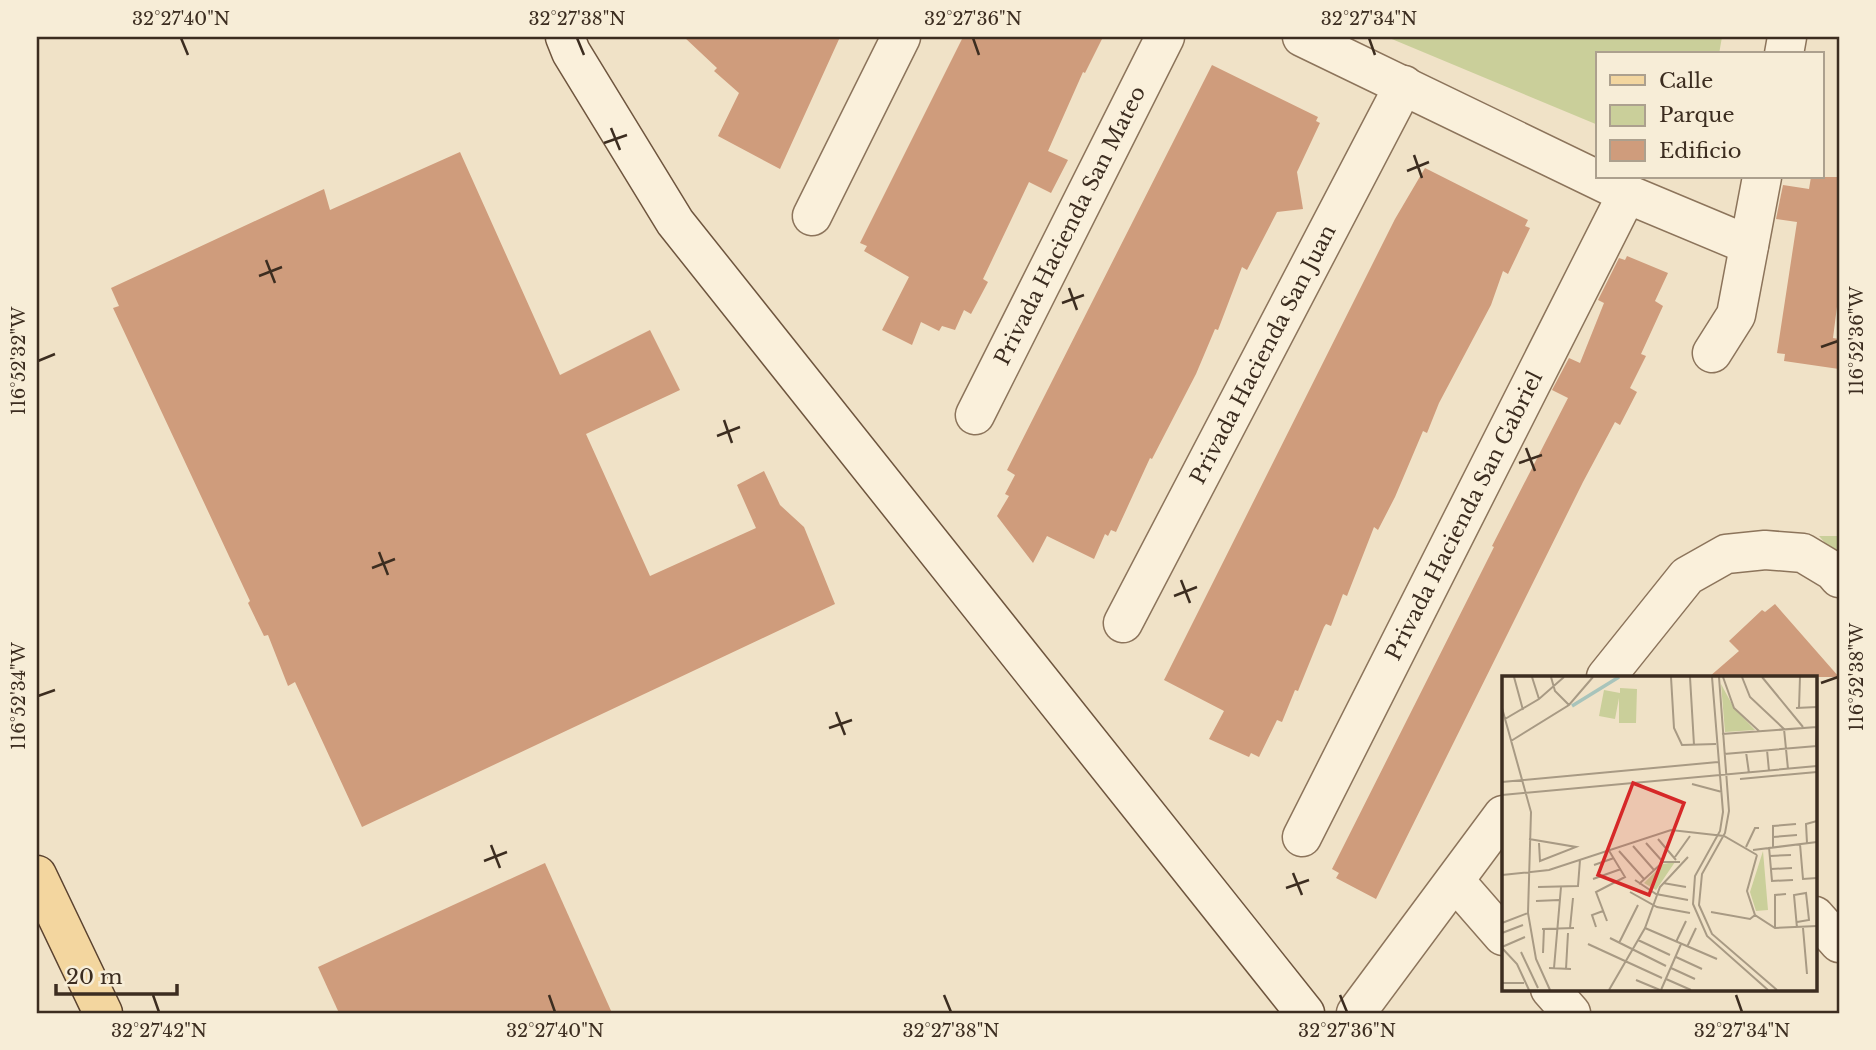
<svg xmlns="http://www.w3.org/2000/svg" width="1876" height="1050" viewBox="0 0 1876 1050" font-family="'Libre Baskerville',serif">
<style>
.green{fill:#cacf9a}
.building{fill:#cf9c7c}
.lines{fill:none;stroke-linecap:round;stroke-linejoin:round}
.street-casing{stroke:#8c745b;stroke-width:41}
.secondary-casing{stroke:#6e553e;stroke-width:41}
.primary-casing{stroke:#5a422f;stroke-width:41}
.street{stroke:#faf0db;stroke-width:38}
.secondary{stroke:#faf0db;stroke-width:38}
.primary{stroke:#f3d69f;stroke-width:38}
.ticks{fill:none;stroke:#3c2d20;stroke-width:2.5}
.labels{text-anchor:middle;stroke-width:7;stroke-linejoin:round;paint-order:stroke}
.street-label{font-size:21px;fill:#3c2d20;stroke:#f7edd7}
.inset-river{fill:none;stroke:#a8c4bb;stroke-width:3.5}
.inset-road{fill:none;stroke:#a89a84;stroke-width:2}
.view{fill:#d62828;fill-opacity:0.15;stroke:#d62828;stroke-width:3.5}
.inset-edge{fill:none;stroke:#3c2d20;stroke-width:3.5}
.neatline{fill:none;stroke:#3c2d20;stroke-width:2.5}
.ticks-label{font-size:18px;text-anchor:middle;fill:#3c2d20}
</style>
<rect width="100%" height="100%" fill="#f0e2c7"/>
<g class="green">
<polygon points="1387,37 1722,37 1719,54 1598,54 1598,125"/>
<polygon points="1819,536 1839,536 1839,559"/>
</g>
<g class="building">
<polygon points="684,37 840,37 780,169 718,136 739,93 714,71 717,68"/>
<polygon points="963,37 1103,37 1085,73 1083,72 1048,151 1068,160 1051,193 1029,182 983,279 988,282 971,314 964,310 955,330 942,326 939,331 921,322 912,345 882,330 909,277 864,251 867,246 860,243"/>
<polygon points="1212,65 1318,117 1316,121 1320,123 1297,172 1303,209 1277,212 1247,270 1242,267 1218,330 1215,329 1196,374 1152,459 1150,458 1116,532 1111,530 1108,536 1105,534 1094,559 1047,536 1033,563 997,516 1009,496 1005,494 1015,475 1007,470"/>
<polygon points="460,152 560,375 650,330 680,390 586,434 650,576 756,528 737,485 764,471 780,505 804,527 835,604 362,827 295,682 288,686 268,635 264,636 248,603 250,601 113,308 119,306 111,288 324,189 330,210"/>
<polygon points="1425,168 1528,220 1525,226 1530,228 1508,274 1503,271 1491,305 1439,403 1427,433 1423,431 1395,497 1378,530 1374,527 1347,596 1343,594 1331,626 1326,624 1324,627 1298,691 1295,690 1282,722 1277,720 1259,757 1251,753 1249,757 1209,739 1224,711 1164,680 1395,219"/>
<polygon points="1811,177 1839,177 1839,291 1833,338 1839,339 1839,369 1784,361 1785,354 1777,353 1797,222 1776,219 1783,185 1809,189"/>
<polygon points="1627,256 1668,273 1655,301 1663,306 1641,354 1646,356 1630,388 1637,392 1620,425 1615,422 1583,482 1376,899 1336,878 1339,873 1332,869 1494,547 1492,546 1568,398 1552,390 1569,358 1580,363 1604,303 1598,300 1619,258 1625,260"/>
<polygon points="1775,604 1839,677 1709,677 1739,651 1729,641 1762,610 1765,612"/>
<polygon points="545,863 612,1013 339,1013 318,967"/>
</g>
<g class="lines">
<g class="street-casing">
<g id="street">
<polyline points="1302,37 1627,194 1749,245"/>
<polyline points="1784,54 1787,37"/>
<polyline points="812,216 901,37"/>
<polyline points="1712,353 1736,315 1762,177"/>
<path id="s1" d="M975,415L1165,37"/>
<path id="s2" d="M1123,623L1404,85"/>
<polyline points="1606,677 1687,576 1726,554 1765,550 1803,553 1833,571 1839,578"/>
<path id="s3" d="M1302,837L1627,194"/>
<polyline points="1455,881 1503,936"/>
<polyline points="1815,916 1839,943"/>
<polyline points="1550,989 1571,1013"/>
<polyline points="1356,1013 1503,815"/>
</g>
</g>
<g class="secondary-casing">
<polyline id="secondary" points="565,37 571,52 675,222 1305,1013"/>
</g>
<g class="primary-casing">
<polyline id="primary" points="37,875 103,1013"/>
</g>
<use href="#street" class="street"/>
<use href="#secondary" class="secondary"/>
<use href="#primary" class="primary"/>
</g>
<path class="ticks" d="M181,38L188,55M577,38L584,55M973,38L979,55M1369,38L1375,55M611,128L620,150M604,143L627,135M1414,155L1422,178M1407,171L1429,162M266,260L275,283M259,276L282,267M1069,288L1077,310M1062,303L1084,295M1821,347L1838,341M38,361L55,354M724,420L732,443M717,436L740,427M1526,448L1535,471M1519,463L1542,455M379,552L388,575M372,568L395,559M1181,580L1190,603M1174,596L1197,587M1821,683L1838,677M38,696L55,690M836,712L845,735M829,728L852,720M491,845L500,868M484,861L507,852M1293,873L1302,895M1286,888L1309,880M153,995L159,1012M549,995L555,1012M944,995L951,1012M1340,995L1347,1012M1736,995L1742,1012"/>
<g class="labels">
<g class="street-label">
<text dy="7" stroke="none"><textPath href="#s1" startOffset="212">Privada Hacienda San Mateo</textPath></text>
<text dy="7" stroke="none"><textPath href="#s2" startOffset="303">Privada Hacienda San Juan</textPath></text>
<text dy="7" stroke="none"><textPath href="#s3" startOffset="360">Privada Hacienda San Gabriel</textPath></text>
</g>
</g>
<g transform="translate(1502 676)">
<rect width="315" height="315" fill="#f0e2c7"/>
<path d="M219,8L232,32L253,54L223,56ZM118,12L135,13L134,47H117V22L113,43L97,40L102,14L118,17ZM261,175L266,234L254,235L248,216ZM173,186L154,214L142,207L161,188Z" fill="#cacf9a"/>
<path class="inset-river" d="M70,30L117,1"/>
<path class="inset-road" d="M12,1L21,34M30,1L37,23M49,1L53,15L67,29M169,1L172,52L180,69L214,68M188,1L192,69M210,1L221,136L218,155L193,200L191,228L205,260L266,314M217,1L227,135L223,157L200,198L197,229L210,258L275,314M221,1L232,32L257,55M240,1L248,21L282,53L286,93M260,1L301,51M0,32L29,136L26,237L34,283L48,314M294,32L315,31M297,32L298,1M3,43L37,23L62,1M220,58L315,51M9,65L67,29L91,1M314,70L315,45M265,74L267,95M244,76L247,97M222,78L315,70M238,103L315,96M0,106L216,86M190,108L220,116M0,119L315,90M271,161L295,159M27,163L74,171L38,185L37,167M156,163L174,184M144,167L161,186M305,167L304,148L315,145M298,168L301,203L315,202M131,170L152,194M244,171L253,152H257M267,171L270,205L291,204M271,171V150L294,148M251,174L315,166M117,175L142,203M255,179L245,215L253,239L273,252L315,250M268,180L289,179M173,181L188,160M92,189L112,182M269,193L290,192M0,199L47,194L169,154L222,160L255,179M91,203L119,193M133,204L154,218L186,224M161,207L184,211M137,208L161,186H178M36,211L76,210L78,184M128,216L155,231L188,237M34,225L57,224M209,236L248,243L253,239M105,245L94,216L123,201L106,173M295,246L307,244L304,217L292,219L295,252M0,247L26,237M94,251L90,239L101,235M68,252L71,222M143,252L215,283M273,252V219L284,218M301,252L305,298M40,253L72,252M0,257L21,249M108,262L164,290M136,264L168,279M174,266L184,245M117,267L136,229M86,268L160,302M0,271L23,261M185,271L194,252M0,272L15,288L27,314M19,276L36,312M41,277L42,252M174,281L200,293M47,292L69,293M52,292L59,211M169,292L193,303M64,293L66,257M164,303L189,314M134,304L158,314M0,307H22M107,314L143,252L158,211L186,181M159,314L179,268"/>
<path class="view" d="M131,107L182,127L147,219L96,199Z"/>
<rect width="315" height="315" class="inset-edge"/>
</g>
<rect width="1876" height="1050" fill="none" stroke="#f7edd7" stroke-width="77"/>
<rect x="1596" y="52" width="228" height="126" fill="#f7edd7" stroke="#aca08e" stroke-width="2"/>
<rect x="1610" y="75" width="35" height="10" fill="#f3d69f" stroke="#aca08e" stroke-width="2"/>
<text x="1659" y="88" font-size="21" fill="#3c2d20">Calle</text>
<rect x="1610" y="105" width="35" height="21" fill="#cacf9a" stroke="#aca08e" stroke-width="2"/>
<text x="1659" y="122" font-size="21" fill="#3c2d20">Parque</text>
<rect x="1610" y="140" width="35" height="21" fill="#cf9c7c" stroke="#aca08e" stroke-width="2"/>
<text x="1659" y="158" font-size="21" fill="#3c2d20">Edificio</text>
<path d="M56 984v10h121v-10" fill="none" stroke="#3c2d20" stroke-width="3.5"/>
<text x="66" y="984" font-size="21" fill="#3c2d20" stroke="#f7edd7" stroke-width="5" paint-order="stroke">20 m</text>
<rect x="38" y="38" width="1800" height="974" class="neatline"/>
<g class="ticks-label">
<text x="181" y="25">32°27'40"N</text>
<text x="577" y="25">32°27'38"N</text>
<text x="973" y="25">32°27'36"N</text>
<text x="1369" y="25">32°27'34"N</text>
<text transform="translate(1857 341) rotate(-90)" y="6">116°52'36"W</text>
<text transform="translate(19 361) rotate(-90)" y="6">116°52'32"W</text>
<text transform="translate(1857 677) rotate(-90)" y="6">116°52'38"W</text>
<text transform="translate(19 696) rotate(-90)" y="6">116°52'34"W</text>
<text x="159" y="1037">32°27'42"N</text>
<text x="555" y="1037">32°27'40"N</text>
<text x="951" y="1037">32°27'38"N</text>
<text x="1347" y="1037">32°27'36"N</text>
<text x="1742" y="1037">32°27'34"N</text>
</g>
</svg>
